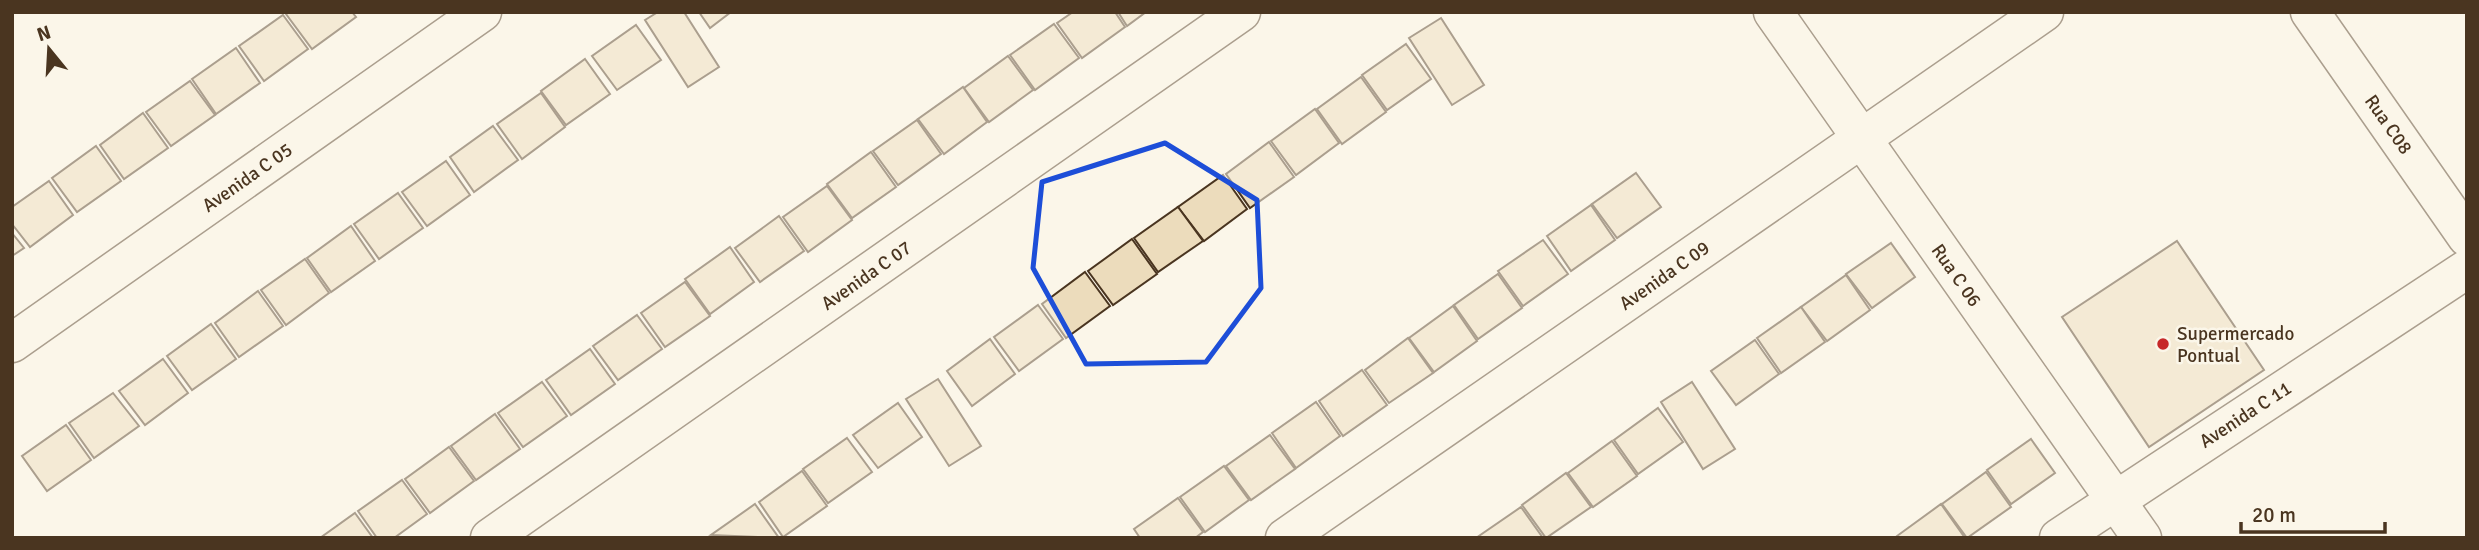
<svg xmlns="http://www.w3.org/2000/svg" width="2479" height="550" viewBox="0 0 2479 550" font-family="Signika,sans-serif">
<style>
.building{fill:#ecdcbc;stroke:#4a3520;stroke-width:2}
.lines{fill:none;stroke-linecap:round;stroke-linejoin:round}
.minor-casing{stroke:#4a3520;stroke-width:41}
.minor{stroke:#fbf6e9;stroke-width:38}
.marked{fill:none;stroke:#1d4ed8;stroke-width:5;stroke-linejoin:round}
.poi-dot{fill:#c62828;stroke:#fbf6e9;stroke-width:2.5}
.labels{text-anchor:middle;stroke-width:5;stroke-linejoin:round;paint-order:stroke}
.street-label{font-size:19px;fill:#4a3520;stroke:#fbf6e9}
.poi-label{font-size:19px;fill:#4a3520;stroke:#fbf6e9;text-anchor:start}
</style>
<rect width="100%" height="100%" fill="#fbf6e9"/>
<g class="building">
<polygon points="289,12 352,12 356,17 312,49 286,14"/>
<polygon points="658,12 684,12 719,67 688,87 645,20"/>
<polygon points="699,12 731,12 710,28"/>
<polygon points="1073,12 1115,12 1125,27 1082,58 1057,23"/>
<polygon points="1118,12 1146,12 1127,26"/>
<polygon points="283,15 308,49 264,81 239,46"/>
<polygon points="1441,18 1484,85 1452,105 1409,38"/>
<polygon points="1054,24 1079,58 1035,90 1010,55"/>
<polygon points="636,25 661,60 617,90 592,56"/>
<polygon points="1406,44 1431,79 1387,110 1362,75"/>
<polygon points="236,48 260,83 216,114 192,79"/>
<polygon points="1008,56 1033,90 989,122 964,88"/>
<polygon points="585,59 610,94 566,125 541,91"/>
<polygon points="1361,77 1386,112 1342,144 1317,109"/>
<polygon points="190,81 215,115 171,146 146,112"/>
<polygon points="963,87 987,122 944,154 918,119"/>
<polygon points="541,93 565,127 522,159 497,124"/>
<polygon points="1315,109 1339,143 1296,175 1271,141"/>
<polygon points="143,113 168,148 124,179 100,145"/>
<polygon points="917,120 941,154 898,185 873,151"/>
<polygon points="493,126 518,160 474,192 450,157"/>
<polygon points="1269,142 1294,177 1250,208 1226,174"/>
<polygon points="96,146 121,181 77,212 52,178"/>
<polygon points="871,152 896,187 852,218 827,184"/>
<polygon points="446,161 470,195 427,226 402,192"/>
<polygon points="1636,173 1661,207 1617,238 1592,204"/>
<polygon points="1223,175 1247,209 1204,241 1178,207"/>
<polygon points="49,181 73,215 30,247 12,224 12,207"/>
<polygon points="827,186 852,220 808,252 783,217"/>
<polygon points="398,193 423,228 379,259 354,224"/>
<polygon points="1591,205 1615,240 1571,271 1547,236"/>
<polygon points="1178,207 1203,241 1158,272 1134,238"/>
<polygon points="779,216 804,251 760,282 735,248"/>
<polygon points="351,226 375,261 331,292 307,258"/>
<polygon points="12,233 24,248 12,256"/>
<polygon points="1132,239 1157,274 1113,305 1088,271"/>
<polygon points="1543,240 1568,274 1523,306 1498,271"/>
<polygon points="2177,241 2264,370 2149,447 2062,317"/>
<polygon points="1891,243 1915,277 1872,308 1846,274"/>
<polygon points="730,247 754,282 710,314 685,279"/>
<polygon points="305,259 329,293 286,325 261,290"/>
<polygon points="1085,272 1110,306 1066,338 1042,304"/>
<polygon points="1498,274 1522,308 1478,339 1454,305"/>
<polygon points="1846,275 1870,310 1827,341 1801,307"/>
<polygon points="685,282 710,316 665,347 641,313"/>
<polygon points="258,291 283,326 239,357 215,323"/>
<polygon points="1038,305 1063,339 1019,371 994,337"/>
<polygon points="1453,306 1477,341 1434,372 1409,338"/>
<polygon points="1801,307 1825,342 1781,373 1757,338"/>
<polygon points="637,315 662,349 618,380 593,346"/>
<polygon points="211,324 236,359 192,390 167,356"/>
<polygon points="1408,338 1433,373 1389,403 1365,370"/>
<polygon points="990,339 1015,374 972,406 947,371"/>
<polygon points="1755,340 1779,374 1736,405 1711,371"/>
<polygon points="590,349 615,384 571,415 546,380"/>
<polygon points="163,359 188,393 145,425 119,391"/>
<polygon points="1362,370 1387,405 1343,436 1319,401"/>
<polygon points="938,379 981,446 949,466 906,399"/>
<polygon points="542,382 567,416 523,447 498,413"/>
<polygon points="1692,382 1735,449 1703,469 1661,402"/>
<polygon points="113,393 139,426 94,458 69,423"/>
<polygon points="1316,402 1340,436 1296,468 1272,433"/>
<polygon points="898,403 922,437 878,468 853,435"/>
<polygon points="1658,408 1683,442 1638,474 1614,440"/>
<polygon points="495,414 520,449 476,480 451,446"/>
<polygon points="66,425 91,460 47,491 22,456"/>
<polygon points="1270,435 1295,469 1251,500 1226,466"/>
<polygon points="847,438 872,472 828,503 803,469"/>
<polygon points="2031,439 2055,473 2011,504 1987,470"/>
<polygon points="1612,441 1637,476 1593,507 1568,473"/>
<polygon points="449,447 474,481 430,513 405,479"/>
<polygon points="1224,466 1249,500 1205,532 1180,497"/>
<polygon points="802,471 827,506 783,537 759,502"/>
<polygon points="1986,472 2011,507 1967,538 1942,504"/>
<polygon points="1566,473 1591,507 1546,538 1522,505"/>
<polygon points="402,480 427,514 394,538 377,538 358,511"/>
<polygon points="1178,498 1203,532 1195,538 1140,538 1134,529"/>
<polygon points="755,504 779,538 711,535"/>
<polygon points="1941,504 1965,538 1898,538 1897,536"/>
<polygon points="1521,507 1543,538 1476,538"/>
<polygon points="355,513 373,538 320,538"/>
</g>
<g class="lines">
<g class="minor-casing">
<g id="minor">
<polyline points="1773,12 2142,538"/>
<polyline points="2310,12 2467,237"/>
<polyline points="12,343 482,12"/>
<polyline points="490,538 1241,12"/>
<polyline points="1285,538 2044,12"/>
<polyline points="2059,538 2467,269"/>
</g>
</g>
<use href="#minor" class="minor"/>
</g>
<path d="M0 0H2479V550H0ZM1165,143L1257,200L1261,288L1206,362L1086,364L1033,268L1042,182Z" fill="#fbf6e9" fill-opacity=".55" fill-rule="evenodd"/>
<path class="marked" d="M1165,143L1257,200L1261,288L1206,362L1086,364L1033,268L1042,182Z"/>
<circle class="poi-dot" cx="2163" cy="344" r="7"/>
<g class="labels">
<g class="street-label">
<text transform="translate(2389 124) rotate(55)" y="7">Rua C08</text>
<text transform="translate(247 177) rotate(-35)" y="7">Avenida C 05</text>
<text transform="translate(866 275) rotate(-35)" y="7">Avenida C 07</text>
<text transform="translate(1664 275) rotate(-35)" y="7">Avenida C 09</text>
<text transform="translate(1957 275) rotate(55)" y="7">Rua C 06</text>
<text transform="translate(2245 414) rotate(-33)" y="7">Avenida C 11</text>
</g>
<g class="poi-label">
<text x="2177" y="340">Supermercado<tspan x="2177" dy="22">Pontual</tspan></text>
</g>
</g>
<rect width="2479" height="550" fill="none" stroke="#4a3520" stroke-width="28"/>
<g transform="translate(49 49) rotate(342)" stroke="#fbf6e9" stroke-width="5" paint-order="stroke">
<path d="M0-5L12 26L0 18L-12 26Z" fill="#4a3520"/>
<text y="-10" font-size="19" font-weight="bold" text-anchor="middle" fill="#4a3520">N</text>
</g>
<path d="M2241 522v10h144v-10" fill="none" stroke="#4a3520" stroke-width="3.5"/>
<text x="2252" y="522" font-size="21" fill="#4a3520" stroke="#fbf6e9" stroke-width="5" paint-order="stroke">20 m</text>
</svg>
